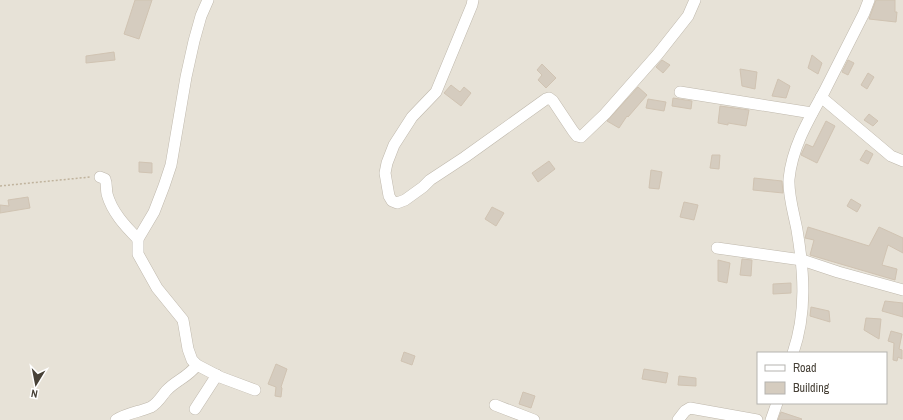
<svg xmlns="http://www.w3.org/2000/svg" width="903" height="420" viewBox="0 0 903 420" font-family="'Archivo Narrow',sans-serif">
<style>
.residential{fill:#e7e2d7;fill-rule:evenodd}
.building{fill:#d5ccbf;stroke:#d0c3b2}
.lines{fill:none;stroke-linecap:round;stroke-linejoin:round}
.minor-casing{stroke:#bfb8ac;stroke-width:12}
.path{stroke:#c0b39d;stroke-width:1.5;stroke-dasharray:2 2;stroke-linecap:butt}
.minor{stroke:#fff;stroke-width:11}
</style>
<rect width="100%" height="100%" fill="#f4f0e9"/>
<path class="residential" d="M0,0H903V420H0ZM758,353H886V403H758Z"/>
<g class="building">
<polygon points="135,0 152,0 139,39 124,34"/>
<polygon points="876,0 895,0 895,12 897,12 896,22 869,19"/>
<polygon points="114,52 115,60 86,63 86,56"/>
<polygon points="812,55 822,63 818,74 808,68"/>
<polygon points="662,60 670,65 663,73 656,67"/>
<polygon points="848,60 854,63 848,75 842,72"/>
<polygon points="542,64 556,78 546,88 538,80 542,75 537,70"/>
<polygon points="740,69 757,72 755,89 742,86"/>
<polygon points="868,73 874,77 867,89 861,85"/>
<polygon points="778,79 790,86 786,98 772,96"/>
<polygon points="451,85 460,92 464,87 471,93 461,106 444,93"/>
<polygon points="638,87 647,95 628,117 627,116 619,128 607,121"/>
<polygon points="673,98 692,101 691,109 672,106"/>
<polygon points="648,99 666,102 664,111 646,108"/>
<polygon points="720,106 749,110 746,126 728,123 728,125 718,123"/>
<polygon points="869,114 878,121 873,126 864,120"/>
<polygon points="826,121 835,126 817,163 801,155 806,144 813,147"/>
<polygon points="866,150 873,154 868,164 860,160"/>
<polygon points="712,155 720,155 719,169 710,168"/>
<polygon points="549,161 555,169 538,182 532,173"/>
<polygon points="139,162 152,163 152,173 139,172"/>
<polygon points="651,170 662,172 659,189 649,188"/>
<polygon points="754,178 782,181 783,193 753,190"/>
<polygon points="28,197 30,208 0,213 0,205 9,206 8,200"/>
<polygon points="851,199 861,205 857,212 847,206"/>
<polygon points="684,202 698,205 694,220 680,217"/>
<polygon points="492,207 504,213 496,226 485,219"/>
<polygon points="808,227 869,246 879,227 903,238 903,253 888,245 882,265 897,269 895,280 810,255 814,240 805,238"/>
<polygon points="742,259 752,260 751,276 740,275"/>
<polygon points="718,260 730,263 727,283 718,281"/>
<polygon points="791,283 791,293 773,294 773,284"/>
<polygon points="885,301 903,303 903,317 882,311"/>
<polygon points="811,307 829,311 830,322 810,316"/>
<polygon points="866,318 881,319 879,339 864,330"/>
<polygon points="891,331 902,334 899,349 902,350 902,359 898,357 897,361 893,360 894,343 888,341"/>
<polygon points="404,352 415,356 412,365 401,361"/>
<polygon points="276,364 287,369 281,387 282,388 281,397 275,396 276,387 268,384"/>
<polygon points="644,369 668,373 666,383 642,379"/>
<polygon points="679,376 696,378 696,386 678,385"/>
<polygon points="523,392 535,396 531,408 519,404"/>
<polygon points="781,412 802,419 801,420 778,420"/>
</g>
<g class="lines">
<g class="minor-casing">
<g id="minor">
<polyline points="208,0 201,16 194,41 186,77 171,165 164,186 154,212 138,239 138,254 157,288 183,320 188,349 192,360 197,365 220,377 255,390"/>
<polyline points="473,0 472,5 436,92 412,117 394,145 387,163 385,173 389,196 392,201 397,203 405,200 423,187 430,180 465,157 546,99 549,98 553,101 573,131 577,136 581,137 605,114 658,54 688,16 695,0"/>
<polyline points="680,92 812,113"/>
<polyline points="821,97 891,156 903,161"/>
<path d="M100,177L105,179C107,184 106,189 107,194C112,212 125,226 138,239"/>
<polyline points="717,248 802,260 838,272 903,290"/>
<path d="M793,353C807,312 804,272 797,230C794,214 788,195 789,179C792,147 809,119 824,92C837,66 851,39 864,13L869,0"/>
<polyline points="495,405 534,420"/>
<polyline points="195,409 217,375"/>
<path d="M116,420C127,413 139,412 151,407C158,403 161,397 166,391C176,380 187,378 197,365"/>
<polyline points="678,420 685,411 690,408 757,420"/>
<polyline points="771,420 777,403"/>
</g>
</g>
<polyline class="path" points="0,186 90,177"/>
<use href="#minor" class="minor"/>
</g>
<rect x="757" y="352" width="130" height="52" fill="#ffffff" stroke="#b5b3af"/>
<rect x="765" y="365" width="20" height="6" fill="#ffffff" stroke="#b5b3af"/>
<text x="793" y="372" font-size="12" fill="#474137">Road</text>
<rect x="765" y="382" width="20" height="12" fill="#d5ccbf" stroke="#b5b3af"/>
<text x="793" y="392" font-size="12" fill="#474137">Building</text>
<g transform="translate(36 384) rotate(190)" stroke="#ffffff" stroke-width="3" paint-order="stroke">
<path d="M0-3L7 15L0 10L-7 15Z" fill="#474137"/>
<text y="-6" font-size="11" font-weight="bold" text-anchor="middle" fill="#474137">N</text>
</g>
</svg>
